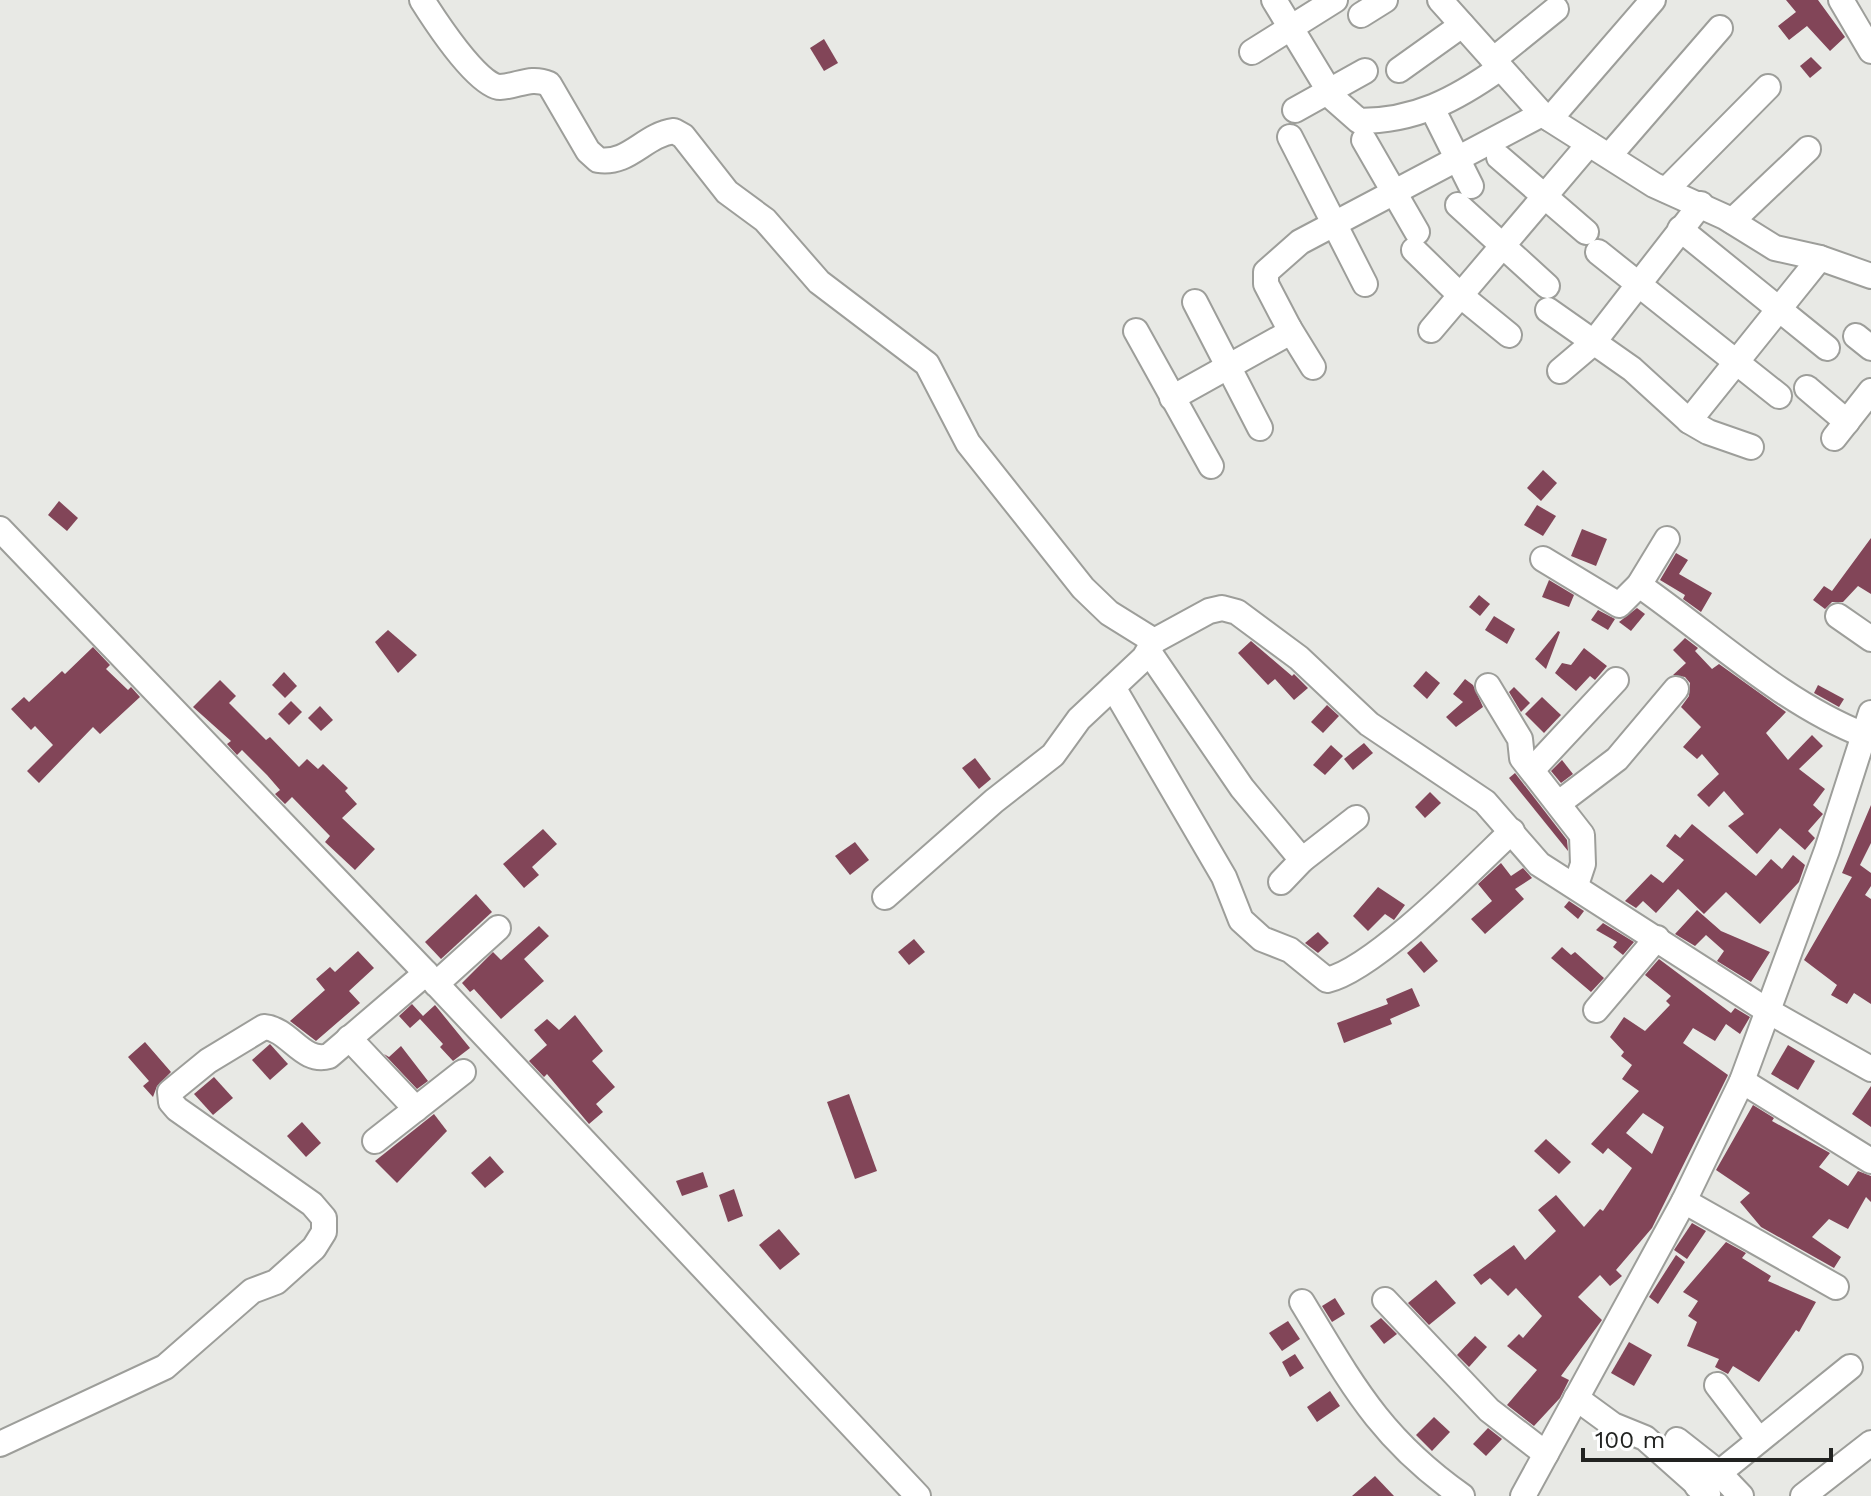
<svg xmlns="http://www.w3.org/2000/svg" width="1871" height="1496" viewBox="0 0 1871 1496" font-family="'Work Sans',sans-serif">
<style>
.building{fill:#824558;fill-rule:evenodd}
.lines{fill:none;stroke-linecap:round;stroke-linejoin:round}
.minor-casing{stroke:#9d9e9a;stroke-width:28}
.minor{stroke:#fff;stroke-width:24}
</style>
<rect width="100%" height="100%" fill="#e8e9e5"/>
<g class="building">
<polygon points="1786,0 1818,0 1845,37 1830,51 1807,26 1789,40 1778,26 1796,12"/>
<polygon points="824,39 838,63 824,71 810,48"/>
<polygon points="1811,57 1822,68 1810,78 1800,66"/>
<polygon points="1543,470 1557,483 1541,501 1527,488"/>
<polygon points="59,501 78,518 67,531 48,515"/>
<polygon points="1537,505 1556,516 1543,536 1524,525"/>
<polygon points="1582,529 1607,539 1596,566 1571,556"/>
<polygon points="1871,538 1871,594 1858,586 1843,602 1832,602 1825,609 1813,600 1824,586 1832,591"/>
<polygon points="1676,553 1688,560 1679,574 1712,593 1701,612 1683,599 1685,595 1660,580"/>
<polygon points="1549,580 1574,595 1569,607 1542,597"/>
<polygon points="1479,595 1490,604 1480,616 1469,607"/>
<polygon points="1637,608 1645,614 1631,631 1619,622"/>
<polygon points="1598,610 1615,619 1608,630 1591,620"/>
<polygon points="1494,616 1515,629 1507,644 1485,630"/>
<polygon points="388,630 417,655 398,673 375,642"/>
<polygon points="1558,631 1560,632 1546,669 1535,659"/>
<polygon points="1685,638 1698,648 1695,651 1712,669 1719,664 1786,712 1766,733 1788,760 1812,735 1823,746 1799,769 1825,789 1813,805 1823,814 1808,831 1815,838 1805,850 1780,828 1757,854 1728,826 1744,814 1724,791 1709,807 1697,795 1719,774 1702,754 1697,759 1683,747 1701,727 1681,707 1689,696 1690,683 1685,677 1673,675 1686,663 1673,650"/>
<polygon points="1251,641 1292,676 1294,674 1308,688 1294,700 1275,679 1268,685 1238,653"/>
<polygon points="93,647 110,665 106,669 128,690 131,687 140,697 100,734 93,727 39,783 27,771 53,745 35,726 31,730 11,709 24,697 29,702 62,671 65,674"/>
<polygon points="1584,648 1607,666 1595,680 1590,676 1576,691 1555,673 1562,663 1571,665"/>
<polygon points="1426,671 1440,683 1427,699 1413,686"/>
<polygon points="284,672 297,686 285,698 272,685"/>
<polygon points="1465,679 1473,685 1483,707 1456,727 1446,717 1463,702 1453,694"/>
<polygon points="220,680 236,696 229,703 266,740 270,737 299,767 307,759 318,769 323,764 348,788 345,791 357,804 342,818 375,849 355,870 325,842 330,836 292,797 285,804 275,794 280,790 267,775 242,750 237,755 227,744 231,741 193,707"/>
<polygon points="1818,685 1844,699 1839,707 1814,693"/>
<polygon points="1514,687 1530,703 1521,712 1509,692"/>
<polygon points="1542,697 1561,715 1544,733 1525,714"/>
<polygon points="291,701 302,712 289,725 278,714"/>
<polygon points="1327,705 1339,716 1323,733 1311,722"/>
<polygon points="320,706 333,720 321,731 308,718"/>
<polygon points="1364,743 1373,753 1353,770 1344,759"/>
<polygon points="1331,745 1343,756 1325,775 1313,765"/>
<polygon points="975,758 991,779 979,789 962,768"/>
<polygon points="1562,760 1573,774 1561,783 1551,771"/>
<polygon points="1515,773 1567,840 1568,851 1509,778"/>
<polygon points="1430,792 1441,803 1425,818 1415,807"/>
<polygon points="1871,805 1871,843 1860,865 1871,873 1871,886 1865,895 1871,899 1871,1004 1854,993 1847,1004 1831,995 1837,985 1804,960 1852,877 1842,873"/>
<polygon points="1692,824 1756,876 1771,859 1782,869 1793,855 1805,865 1799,882 1760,924 1726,892 1704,914 1678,889 1656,913 1643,901 1636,908 1625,901 1651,874 1663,883 1684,860 1666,846 1675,834 1680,838"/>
<polygon points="543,829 557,844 532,867 539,875 524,888 503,864"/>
<polygon points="855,842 869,860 850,875 835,856"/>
<polygon points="1501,863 1511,876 1523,868 1532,878 1515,889 1524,899 1485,934 1471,919 1492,901 1478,884"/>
<polygon points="1378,887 1405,905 1394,920 1385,914 1368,931 1353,916"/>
<polygon points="476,894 492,912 441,959 425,942"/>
<polygon points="1569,901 1584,911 1578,919 1564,907"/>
<polygon points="1697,910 1721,931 1770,952 1751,982 1717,961 1724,951 1706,935 1695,946 1675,934"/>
<polygon points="1603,923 1634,942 1623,955 1613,947 1617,942 1596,930"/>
<polygon points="539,926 549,936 524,959 544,981 501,1019 474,989 470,992 462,983 493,952 501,960"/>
<polygon points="1318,932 1329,943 1318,953 1305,943"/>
<polygon points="914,939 925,952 909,965 898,952"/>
<polygon points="1421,941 1438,961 1424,973 1407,953"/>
<polygon points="1562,947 1571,955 1575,952 1604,978 1591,992 1551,958"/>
<polygon points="358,951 374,968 349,991 360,1003 316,1041 290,1021 325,990 316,979 330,967 335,972"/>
<path d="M1659,959L1731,1013L1735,1008L1750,1017L1740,1034L1726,1024L1715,1041L1693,1028L1683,1043L1728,1075L1652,1228L1616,1270L1622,1276L1610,1286L1600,1275L1578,1297L1602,1320L1561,1376L1569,1380L1560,1398L1534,1426L1507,1405L1537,1370L1507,1346L1519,1334L1523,1338L1542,1316L1516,1288L1508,1296L1490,1278L1481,1285L1473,1275L1514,1245L1525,1260L1556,1231L1538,1210L1556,1195L1584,1227L1600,1209L1603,1211L1632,1168L1608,1148L1603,1154L1591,1144L1639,1091L1622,1079L1632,1065L1621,1056L1624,1052L1610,1037L1624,1017L1645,1031L1670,1005L1666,1001L1671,996L1645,975ZM1643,1113L1664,1127L1652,1154L1626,1133Z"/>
<polygon points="1412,988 1420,1006 1390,1019 1392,1024 1344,1043 1337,1023 1388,1004 1386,999"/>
<polygon points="412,1004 423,1016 435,1005 470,1048 453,1061 440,1047 443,1044 420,1019 410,1028 399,1016"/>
<polygon points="575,1015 603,1051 592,1061 615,1087 596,1104 603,1112 589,1124 547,1074 544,1077 529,1061 547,1045 534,1030 547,1019 559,1030"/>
<polygon points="145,1042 171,1072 157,1086 153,1097 143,1086 149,1081 128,1057"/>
<polygon points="270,1044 288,1064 270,1080 252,1060"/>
<polygon points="1788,1045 1815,1061 1798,1090 1771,1074"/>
<polygon points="401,1046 428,1081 417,1089 384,1054 389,1057"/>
<polygon points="214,1077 233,1098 213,1115 194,1094"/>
<polygon points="1871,1086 1871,1127 1852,1114"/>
<polygon points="849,1094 877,1171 855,1179 827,1102"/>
<polygon points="1753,1105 1774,1118 1772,1121 1830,1153 1819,1167 1848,1186 1858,1171 1871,1176 1871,1202 1866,1197 1848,1229 1829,1219 1812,1237 1841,1257 1834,1268 1761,1227 1740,1202 1750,1193 1716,1170"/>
<polygon points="434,1114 447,1131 397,1183 375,1161"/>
<polygon points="302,1122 321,1143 306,1157 287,1136"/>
<polygon points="1546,1139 1571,1162 1559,1174 1534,1151"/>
<polygon points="490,1156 504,1172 485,1188 471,1173"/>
<polygon points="703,1172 708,1187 682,1196 676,1181"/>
<polygon points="734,1189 743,1216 728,1222 719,1195"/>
<polygon points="1692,1223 1706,1231 1687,1259 1674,1250"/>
<polygon points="779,1229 800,1254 780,1270 759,1245"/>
<polygon points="1726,1242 1746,1253 1742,1258 1771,1276 1768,1281 1816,1302 1799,1332 1796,1330 1759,1382 1733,1366 1728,1374 1715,1367 1719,1359 1687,1346 1697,1322 1688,1316 1698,1301 1683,1292"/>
<polygon points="1676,1255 1685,1262 1658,1304 1649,1297"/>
<polygon points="1436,1280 1456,1303 1429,1325 1408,1303"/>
<polygon points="1335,1298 1345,1314 1332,1322 1322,1306"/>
<polygon points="1381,1318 1397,1334 1384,1344 1370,1326"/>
<polygon points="1288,1321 1300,1339 1282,1351 1269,1333"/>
<polygon points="1475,1336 1487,1347 1469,1367 1457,1355"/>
<polygon points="1629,1342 1652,1355 1634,1386 1611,1373"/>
<polygon points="1295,1354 1304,1368 1290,1377 1282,1362"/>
<polygon points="1330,1391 1340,1406 1317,1422 1307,1407"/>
<polygon points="1434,1417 1450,1432 1432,1451 1416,1435"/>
<polygon points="1488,1428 1502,1439 1486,1456 1473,1444"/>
<polygon points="1375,1476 1394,1496 1352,1496"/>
</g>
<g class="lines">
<g class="minor-casing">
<g id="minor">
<path d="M422,0C434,19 478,87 500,87C519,86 530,76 549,84L588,151L598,160C629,165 644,135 674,131L683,136L727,192L765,220L819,282L927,364L968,443L1083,588L1109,613L1154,641L1209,611L1222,608L1237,612L1299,658L1369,724L1485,802L1539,864L1768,1011L1871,1069"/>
<path d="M1274,0L1334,99L1359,121C1415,121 1455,100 1500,68"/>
<polyline points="1440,0 1542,114 1654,185 1725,217 1775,248 1820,258 1871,276"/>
<polyline points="1841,0 1871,51"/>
<polyline points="1361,15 1385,0"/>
<polyline points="1252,52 1335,0"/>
<polyline points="1493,60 1556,9"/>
<polyline points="1399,70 1462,25"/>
<polyline points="1295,110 1365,71"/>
<polyline points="1437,118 1471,186"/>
<polyline points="1550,119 1653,0"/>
<polyline points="1290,137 1365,284"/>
<polyline points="1364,140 1417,232"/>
<polyline points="1609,156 1720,28"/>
<polyline points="1499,157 1586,232"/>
<polyline points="1666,190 1768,87"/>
<polyline points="1458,205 1547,286"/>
<polyline points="1732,221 1808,149"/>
<polyline points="1680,229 1827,348"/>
<polyline points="1414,250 1460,295 1509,335"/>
<polyline points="1598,252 1779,396"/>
<polyline points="1195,302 1260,428"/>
<polyline points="1548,310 1632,369 1689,421 1708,432 1751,447"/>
<polyline points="1289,328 1313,367"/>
<polyline points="1431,330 1589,144"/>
<polyline points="1136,331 1211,466"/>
<polyline points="1856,336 1871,348"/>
<polyline points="1560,371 1593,343 1701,204"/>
<polyline points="1807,388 1847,422"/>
<polyline points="1172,398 1287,334 1289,328 1266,284 1266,272 1300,242 1542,114"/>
<polyline points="1689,421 1820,258"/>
<polyline points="1834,438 1871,391"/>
<polyline points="0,529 426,973 918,1496"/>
<polyline points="1543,559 1619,605 1639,585 1667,539"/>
<path d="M1639,585C1711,635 1782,703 1864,735"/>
<polyline points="1838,616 1871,639"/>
<polyline points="1149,652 1242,788 1302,860"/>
<polyline points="1488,686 1520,739 1522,758 1582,835 1583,864 1576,885"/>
<path d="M1113,687L1224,877L1241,920L1262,939L1290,950L1327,980C1375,969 1474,867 1512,831"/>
<polyline points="1532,770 1616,680"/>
<polyline points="1559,803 1617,759 1676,689"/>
<polyline points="1281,882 1302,860 1356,818"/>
<polyline points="885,897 994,801 1053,755 1079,719 1144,658 1154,641"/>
<polyline points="436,984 498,928"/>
<polyline points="1596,1010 1657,938"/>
<polyline points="349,1038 416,1109"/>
<polyline points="1742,1081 1871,1161"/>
<polyline points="375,1141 463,1072"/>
<polyline points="1684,1201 1836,1287"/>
<polyline points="1385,1300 1489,1410 1546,1454"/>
<path d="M1302,1302C1353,1386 1380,1438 1462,1496"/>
<polyline points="1717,1385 1759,1440"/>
<polyline points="1576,1398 1613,1425 1645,1438 1708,1494"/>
<polyline points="1677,1440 1719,1473 1741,1496"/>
<path d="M0,1444L165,1367L252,1291L276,1282L314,1248L324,1232V1218L312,1204L177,1109L171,1102L170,1092L208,1061L264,1027C290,1029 302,1064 329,1056L426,973"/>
<polyline points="1697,1486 1719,1473 1850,1367"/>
<polyline points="1523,1496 1684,1201 1742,1081 1827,850 1871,713"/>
<polyline points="1803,1496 1871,1443"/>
</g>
</g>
<use href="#minor" class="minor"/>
</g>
<path d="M1583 1448v12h248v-12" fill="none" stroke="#222321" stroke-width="4"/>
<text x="1595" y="1448" font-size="24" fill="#222321" stroke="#ffffff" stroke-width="6" paint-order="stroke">100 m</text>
</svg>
